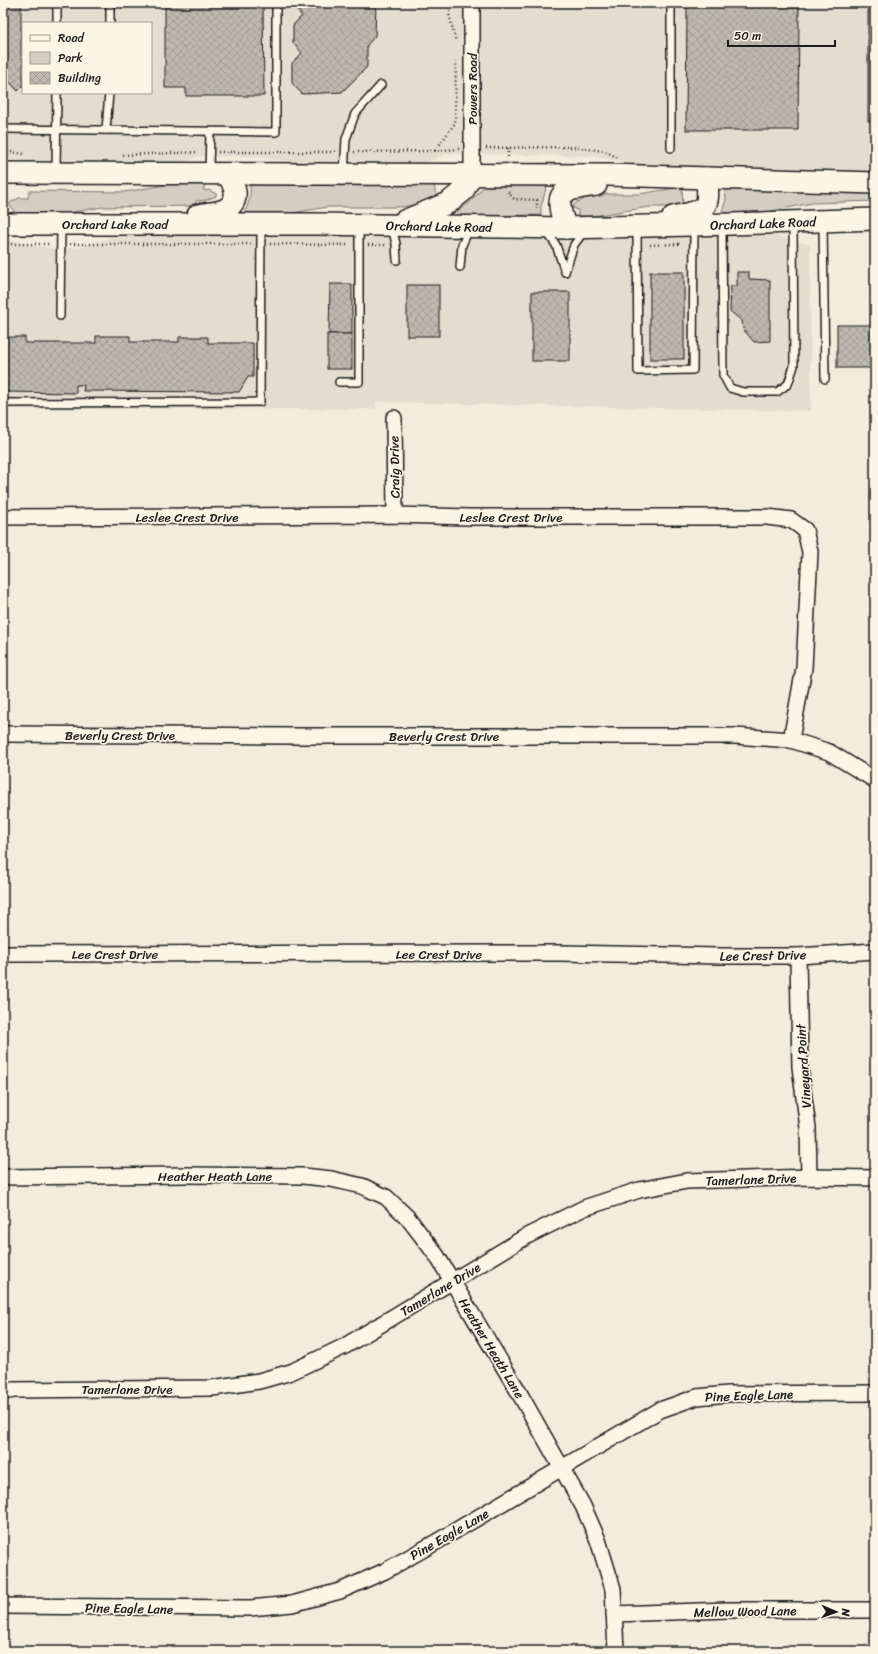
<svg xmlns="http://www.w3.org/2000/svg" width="878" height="1654" viewBox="0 0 878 1654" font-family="Sriracha,sans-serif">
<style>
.built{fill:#e3ddcf;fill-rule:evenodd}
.green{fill:#d3cec1;stroke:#78756e}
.building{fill:url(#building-cross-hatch);stroke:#1c1c1c}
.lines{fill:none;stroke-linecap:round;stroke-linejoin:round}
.lane-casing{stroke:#1c1c1c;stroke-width:10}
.street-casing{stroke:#1c1c1c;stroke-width:18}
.secondary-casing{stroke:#1c1c1c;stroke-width:24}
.path{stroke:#1c1c1c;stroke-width:2.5;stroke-dasharray:1 3;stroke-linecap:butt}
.lane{stroke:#fcf5e5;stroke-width:7}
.street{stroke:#fcf5e5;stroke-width:15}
.secondary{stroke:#fcf5e5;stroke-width:21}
.labels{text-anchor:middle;stroke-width:3.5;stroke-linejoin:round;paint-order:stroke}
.street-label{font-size:13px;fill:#1c1c1c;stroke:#fcf5e5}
</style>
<defs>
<pattern id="building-cross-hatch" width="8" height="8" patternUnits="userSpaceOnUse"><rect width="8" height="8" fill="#beb9ae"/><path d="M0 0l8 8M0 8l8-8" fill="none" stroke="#a39e95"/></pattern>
</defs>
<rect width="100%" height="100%" fill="#f3ecdd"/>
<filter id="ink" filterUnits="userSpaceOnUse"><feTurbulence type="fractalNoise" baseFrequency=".025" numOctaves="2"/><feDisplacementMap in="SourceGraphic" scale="8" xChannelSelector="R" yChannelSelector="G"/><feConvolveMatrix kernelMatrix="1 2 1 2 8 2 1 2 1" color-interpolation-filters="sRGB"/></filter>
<g filter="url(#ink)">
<g class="built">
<path d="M3,3H875V174L643,166L591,156L446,154L421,165L300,163L250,156H199L183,163H36L3,158ZM23,23H151V93H23Z"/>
<polygon points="772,234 810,245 811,411 376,402 376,409 3,409 3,239 47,248 76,248 120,235 533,237"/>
</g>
<g class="green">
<polygon points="172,184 204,184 204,191 209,190 216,194 216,196 206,200 196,201 196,206 103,207 55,215 13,214 13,209 9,205 11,202 19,198 28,198 29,191 124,192"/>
<path d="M250,185H434L436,196L433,200L403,207H328L280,215H243C249,204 251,197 250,185Z"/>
<polygon points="547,185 541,207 541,215 456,216 457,212 471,201 484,186"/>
<polygon points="682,187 683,207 649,207 593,216 578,216 578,210 573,208 573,206 577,202 583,200 584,194 639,194"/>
<polygon points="725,189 875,193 875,201 812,203 761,213 721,214 726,200"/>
</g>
<g class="building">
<polygon points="3,3 21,3 21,57 23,59 23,86 18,91 3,75"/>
<polygon points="165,3 263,3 264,96 186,96 186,88 165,88"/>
<polygon points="294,3 376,3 375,36 367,45 367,67 342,92 302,94 292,83 292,63 302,53 293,43 293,25 302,16 294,7"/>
<polygon points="687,3 790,3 790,8 799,8 798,130 686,130"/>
<rect x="868" y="3" width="7" height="118"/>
<rect x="650" y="272" width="34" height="87"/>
<polygon points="737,272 749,272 749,279 770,280 770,341 754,342 743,329 742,321 730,311 731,286 737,286"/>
<polygon points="330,284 352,284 352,334 329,334"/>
<rect x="407" y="285" width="32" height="51"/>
<rect x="532" y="292" width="38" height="69"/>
<rect x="837" y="325" width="38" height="43"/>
<rect x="327" y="334" width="25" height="35"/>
<polygon points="96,336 130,336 130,342 179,342 179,337 208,337 208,343 253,343 253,377 248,377 239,392 83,391 84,385 76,385 76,393 3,392 3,337 25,337 25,343 96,343"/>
</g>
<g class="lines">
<g class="lane-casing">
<g id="lane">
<polyline points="110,3 110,23"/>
<polyline points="57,23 57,3"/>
<polyline points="3,129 276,132 276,3"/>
<polyline points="106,130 109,93"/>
<polyline points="671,148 671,3"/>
<polyline points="56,171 57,93"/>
<polyline points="209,171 210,132"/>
<polyline points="344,173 346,139 355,114 381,85"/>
<polyline points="823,223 825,379"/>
<polyline points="722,226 723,375 730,388 743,392 777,392 788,384 794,366 793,225"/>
<polyline points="392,227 396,244 397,260"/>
<polyline points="637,228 638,371 693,370 694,227"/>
<polyline points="546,231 556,245 565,272"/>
<polyline points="460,267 462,245 469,229"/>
<polyline points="565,272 574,245 584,231"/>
<polyline points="60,316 61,227"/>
<polyline points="339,382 359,382 359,227"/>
<polyline points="3,403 260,402 261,225"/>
</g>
</g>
<g class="street-casing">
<g id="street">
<polyline points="472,174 472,3"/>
<polyline points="394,418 395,515"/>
<polyline points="3,517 395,515 469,517 767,517 791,520 805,530 810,552 804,668 791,740"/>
<polyline points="3,734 295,736 735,736 791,740 829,752 875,780"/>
<polyline points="3,954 560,953 720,956 798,956 875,951"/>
<polyline points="798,956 800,1067 808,1128 809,1177"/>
<polyline points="3,1177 186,1175 303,1176 331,1179 362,1186 386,1197 408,1218 437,1256 517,1389 583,1506 598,1540 613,1589 616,1651"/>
<polyline points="3,1392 14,1390 212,1388 259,1381 291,1372 345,1346 527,1236 584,1208 639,1190 687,1181 809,1177 875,1178"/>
<polyline points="3,1606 250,1608 292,1604 340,1591 385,1571 438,1541 660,1410 697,1397 728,1394 875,1393"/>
<polyline points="614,1614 728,1610 875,1610"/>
</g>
</g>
<g class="secondary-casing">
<g id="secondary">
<polyline points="3,173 608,175 875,183"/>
<path d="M198,215C206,213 219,213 226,209C241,200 235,185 227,174"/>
<path d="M673,217C702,210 712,213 706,178"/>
<polyline points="404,221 448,203 463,191 472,174"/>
<polyline points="3,224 317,224 566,228 732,224 875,219"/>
<path d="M566,228C552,190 562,190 596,185"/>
</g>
</g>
<g class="path">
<polyline points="449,3 449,14 456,42"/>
<polyline points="486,148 571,147 605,151 618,158"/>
<polyline points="3,151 25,154"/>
<polyline points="435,151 455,123 456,61"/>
<polyline points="218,152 335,152"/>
<polyline points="354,152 431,151 459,149"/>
<polyline points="123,155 199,152"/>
<polyline points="508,157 508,148"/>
<polyline points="508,192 514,199 537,200 537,211"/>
<polyline points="3,244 51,244"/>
<polyline points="70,244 251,244"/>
<polyline points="270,244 349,245"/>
<polyline points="368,245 387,245"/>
<polyline points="650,245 681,244"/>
</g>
<use href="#lane" class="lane"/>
<use href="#street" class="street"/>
<use href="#secondary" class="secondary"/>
</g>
</g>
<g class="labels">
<g class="street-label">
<text transform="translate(472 89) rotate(-90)" y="5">Powers Road</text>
<text transform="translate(763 223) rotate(-2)" y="5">Orchard Lake Road</text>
<text x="115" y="229">Orchard Lake Road</text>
<text transform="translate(439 226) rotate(1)" y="5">Orchard Lake Road</text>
<text transform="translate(394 467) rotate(-91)" y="5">Craig Drive</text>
<text x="187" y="522">Leslee Crest Drive</text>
<text x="511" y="522">Leslee Crest Drive</text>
<text x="120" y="740">Beverly Crest Drive</text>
<text x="444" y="741">Beverly Crest Drive</text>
<text x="115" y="959">Lee Crest Drive</text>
<text x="439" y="959">Lee Crest Drive</text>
<text transform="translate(763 955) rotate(-1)" y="5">Lee Crest Drive</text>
<text transform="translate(803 1066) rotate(-94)" y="5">Vineyard Point</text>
<text x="215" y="1181">Heather Heath Lane</text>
<text transform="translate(751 1179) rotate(-2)" y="5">Tamerlane Drive</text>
<text transform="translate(440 1289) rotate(-31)" y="5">Tamerlane Drive</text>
<text transform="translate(492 1348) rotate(59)" y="5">Heather Heath Lane</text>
<text x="127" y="1394">Tamerlane Drive</text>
<text transform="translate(749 1395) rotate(-2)" y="5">Pine Eagle Lane</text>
<text transform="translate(449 1534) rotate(-30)" y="5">Pine Eagle Lane</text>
<text transform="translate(129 1608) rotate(1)" y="5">Pine Eagle Lane</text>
<text transform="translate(745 1611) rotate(-1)" y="5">Mellow Wood Lane</text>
</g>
</g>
<rect width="878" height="1654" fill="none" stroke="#fcf5e5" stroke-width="16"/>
<rect x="8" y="8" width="862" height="1638" fill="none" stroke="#1c1c1c" stroke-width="1.5" filter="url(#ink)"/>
<rect x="22" y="22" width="130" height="72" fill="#fcf5e5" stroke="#a29e95"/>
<rect x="30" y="35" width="20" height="6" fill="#fcf5e5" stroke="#a29e95"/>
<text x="58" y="42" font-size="12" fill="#1c1c1c">Road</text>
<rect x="30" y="52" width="20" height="12" fill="#d3cec1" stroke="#a29e95"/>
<text x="58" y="62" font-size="12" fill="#1c1c1c">Park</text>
<rect x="30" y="72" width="20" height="12" fill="url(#building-cross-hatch)" stroke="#a29e95"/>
<text x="58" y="82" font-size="12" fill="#1c1c1c">Building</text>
<g transform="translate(836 1612) rotate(92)" stroke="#fcf5e5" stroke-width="3" paint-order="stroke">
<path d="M0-3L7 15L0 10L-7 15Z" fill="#1c1c1c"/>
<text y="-6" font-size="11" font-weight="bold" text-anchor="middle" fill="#1c1c1c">N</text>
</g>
<path d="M728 40v6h107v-6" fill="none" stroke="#1c1c1c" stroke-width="2"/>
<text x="734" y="40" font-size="12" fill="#1c1c1c" stroke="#fcf5e5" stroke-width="3" paint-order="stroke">50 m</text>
</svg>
